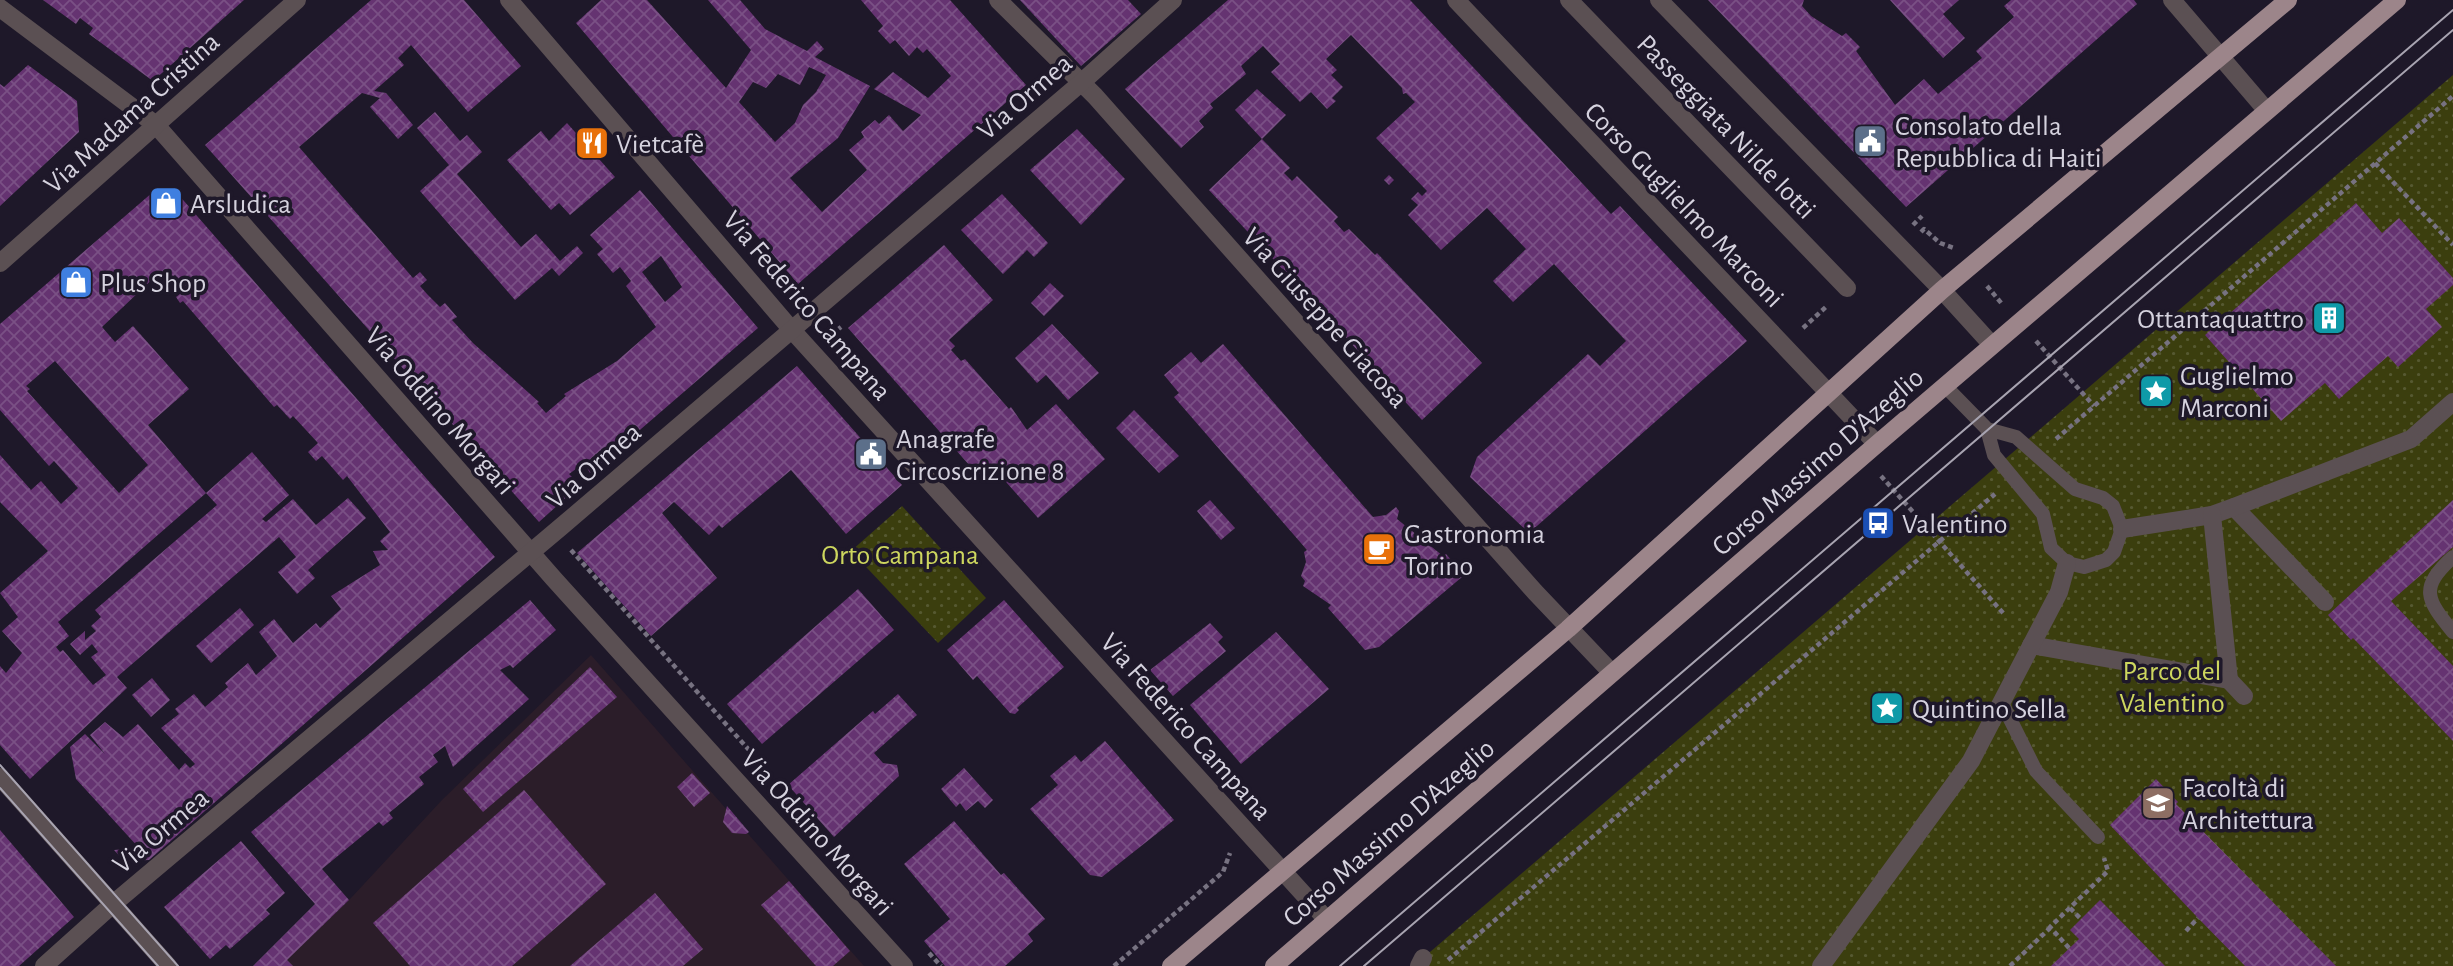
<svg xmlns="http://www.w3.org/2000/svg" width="2453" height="966" viewBox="0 0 2453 966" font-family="'Alegreya Sans',sans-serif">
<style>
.education{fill:#2b1d29}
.park{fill:url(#park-dots)}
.building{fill:url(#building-cross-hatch);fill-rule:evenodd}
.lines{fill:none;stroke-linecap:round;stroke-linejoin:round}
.path{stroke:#777281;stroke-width:4.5;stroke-dasharray:5 3.5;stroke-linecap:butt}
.service{stroke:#5b5053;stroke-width:14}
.pedestrian{stroke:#5b5053;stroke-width:18}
.minor{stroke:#5b5053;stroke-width:18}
.tertiary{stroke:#5b5053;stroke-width:18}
.primary{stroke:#9c858a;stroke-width:18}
.tram{stroke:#a8a4b1;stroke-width:2}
.labels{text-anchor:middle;stroke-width:7;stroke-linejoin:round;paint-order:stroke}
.street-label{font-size:28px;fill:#d5d2de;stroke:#1e1829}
.poi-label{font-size:28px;fill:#d5d2de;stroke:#1e1829;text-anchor:start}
.park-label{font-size:28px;fill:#cdd65e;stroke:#1e1829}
</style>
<defs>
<pattern id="park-dots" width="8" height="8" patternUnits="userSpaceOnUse" patternTransform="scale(1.75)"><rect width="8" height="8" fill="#3b3e0e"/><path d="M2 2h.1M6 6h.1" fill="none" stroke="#565931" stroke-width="1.8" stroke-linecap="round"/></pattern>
<pattern id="building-cross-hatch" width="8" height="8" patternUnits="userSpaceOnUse" patternTransform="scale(1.75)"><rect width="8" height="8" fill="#653371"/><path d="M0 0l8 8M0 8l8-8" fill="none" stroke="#7a5085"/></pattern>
</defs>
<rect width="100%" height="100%" fill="#1e1829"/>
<polygon class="education" points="591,655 864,966 279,966 351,898 442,800"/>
<g class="park">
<polygon points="2453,75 2453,966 1414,966 1423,958"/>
<polygon points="902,506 986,598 938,643 851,551"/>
</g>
<g class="building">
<polygon points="43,0 244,0 153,81 89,34 93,28 80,18 76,24"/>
<path d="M371,0H464L521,66L468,112L411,45L398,58L404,65L374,91L386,93L413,125L398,139L370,107L380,98L362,93L299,147L413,278L420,272L427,280L420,286L427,294L440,307L445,303L457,317L452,320L473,343L539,402L537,403L546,413L566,396L564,394L617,361L656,327L626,286L631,281L620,267L613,273L597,254L603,249L590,235L640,190L758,328L590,473L584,463L569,474L580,485L539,522L205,145ZM661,256L682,287L665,302L642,272Z"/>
<path d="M601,0H647L726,88L751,50L708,0H740L765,29L807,51L817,41L824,49L815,57L870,86L838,138L790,178L822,212L867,170L849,150L864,137L861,132L875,120L879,124L889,115L903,131L921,115L874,89L893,72L928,98L951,76L927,49L923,53L917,47L909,56L895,40L890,44L878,31L883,26L861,0H950L1026,85L798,284L576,23ZM809,67L826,75L816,92L803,105L795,123L775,142L739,102L753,82L766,88L778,74L800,85Z"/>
<polygon points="1020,0 1128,0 1141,14 1081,66"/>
<polygon points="1228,0 1410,0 1611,214 1620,206 1747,341 1529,533 1470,477 1477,457 1588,354 1600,366 1626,341 1554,264 1513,302 1493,281 1526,249 1487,208 1441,250 1408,215 1418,205 1411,199 1418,192 1422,196 1427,191 1376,138 1415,102 1406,93 1403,94 1402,88 1351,35 1326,59 1337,70 1331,75 1343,87 1332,98 1336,101 1327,109 1311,92 1300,102 1271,72 1280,64 1263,46 1241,66 1246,74 1210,104 1213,108 1199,121 1204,127 1181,148 1125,89"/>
<polygon points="1708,0 1804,0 1802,6 1811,16 1842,36 1846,33 1860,47 1856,51 1895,105 1924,79 1938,94 1982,58 1976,51 2014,17 2004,6 2011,0 2134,0 2137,4 1906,207"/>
<polygon points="1890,0 1959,0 1943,14 1965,38 1943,58"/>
<polygon points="28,65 77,101 79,132 0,206 0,84 4,87"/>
<polygon points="1257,89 1286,115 1262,139 1235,110"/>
<polygon points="435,112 460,141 467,135 482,152 457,174 521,247 536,234 560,261 577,246 583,253 559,276 552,268 515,300 420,191 449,165 417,128"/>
<polygon points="567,123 615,177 570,215 559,203 551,210 507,160 541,131 549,141"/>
<polygon points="1077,129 1125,179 1081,225 1030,170"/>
<polygon points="1262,139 1290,168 1284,173 1292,181 1297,176 1338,217 1334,221 1344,232 1349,229 1375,255 1377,253 1482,363 1422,420 1209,190"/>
<polygon points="1389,175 1394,180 1389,185 1384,180"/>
<path d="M153,192L177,193L495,557L149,860L124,861L114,850L139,848L76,779L70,747L85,734L105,754L90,735L105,722L123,737L138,724L179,770L185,763L190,768L195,764L161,728L179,714L175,709L194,694L205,707L228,687L225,683L248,663L256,675L277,656L259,632L274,619L293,643L316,623L320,628L341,609L331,596L380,565L373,551L388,550L380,541L390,532L347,476L343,480L322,456L316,461L308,452L318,443L293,416L290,419L277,405L274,407L183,301L180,303L176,297L187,288L175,275L169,280L161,271L102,327L115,342L133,326L189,389L148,425L206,493L252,452L289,495L262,519L266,522L293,499L316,525L348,498L366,518L308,570L315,578L297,594L278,572L296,557L279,537L117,677L127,688L30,779L0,745V666L6,673L22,653L2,631L18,617L0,593L48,551L0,502V455L31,490L41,481L61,504L78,488L54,461L49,466L0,410V324ZM55,361L148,465L119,493L27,391L30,389L26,386ZM206,493L217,505L95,610L101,617L91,626L96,631L85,640V631L70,644L80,655L92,644L98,652L91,657L106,675L93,685L63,650L60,652L56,647L69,636L58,622Z"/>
<polygon points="1002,194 1048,243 1034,257 1027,250 1003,274 961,230"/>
<polygon points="2356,203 2382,233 2399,218 2453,278 2453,285 2426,309 2442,327 2398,367 2388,356 2339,399 2325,383 2281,421 2205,335"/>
<polygon points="944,245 993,300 949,340 955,346 951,350 961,361 965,359 1009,409 1011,407 1027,430 1056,404 1105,459 1038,518 990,464 978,475 848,328"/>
<polygon points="1050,283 1064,296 1044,316 1031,303"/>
<polygon points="1052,324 1099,373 1068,400 1046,375 1037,383 1015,358"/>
<polygon points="1223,344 1373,517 1386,515 1396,507 1399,511 1397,519 1443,556 1446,554 1459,569 1456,571 1462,577 1379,647 1365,650 1328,608 1331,605 1303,586 1305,581 1301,576 1306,562 1304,552 1307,550 1174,397 1179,393 1164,375 1191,352 1201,363"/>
<polygon points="797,366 902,485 846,534 791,470 722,528 719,525 709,535 674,502 662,513 717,578 651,636 577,553"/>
<polygon points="1134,410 1179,456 1159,473 1116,428"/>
<polygon points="1210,500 1235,528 1221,540 1197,511"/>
<polygon points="2453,500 2453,547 2391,601 2453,666 2453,741 2353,638 2351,640 2328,615"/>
<polygon points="858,589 894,630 762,744 727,704"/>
<polygon points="530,600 556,630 513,668 510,665 500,670 529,699 453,767 445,746 433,755 438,762 419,777 424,784 389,813 393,818 383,826 379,822 322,869 349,900 287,960 293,966 253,966 315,904 251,832"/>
<polygon points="1004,600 1064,667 1017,708 1019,710 1015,714 1010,713 977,676 973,680 947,650"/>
<polygon points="240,608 254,625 211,663 196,646"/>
<polygon points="1210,623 1223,637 1218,642 1226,651 1173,696 1150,670"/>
<polygon points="1276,632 1329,689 1241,764 1190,705"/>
<polygon points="590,667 617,697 483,812 463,789"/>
<polygon points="152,678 170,700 151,717 132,695"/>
<polygon points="898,694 917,715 874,753 883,763 897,765 899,776 834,837 788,785 873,711 875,714"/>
<polygon points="1105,741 1174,820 1102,877 1090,875 1030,809 1058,785 1050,776 1075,755 1081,762"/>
<polygon points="964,768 993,800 985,808 978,801 966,811 960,803 956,807 941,789"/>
<polygon points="692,773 710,793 694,807 677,787"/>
<polygon points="2156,779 2178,802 2176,804 2336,966 2245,966 2198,918 2110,825"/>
<polygon points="524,790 606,884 512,966 410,966 373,923"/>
<polygon points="727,806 749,832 746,834 732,833 723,822"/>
<polygon points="954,821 1001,875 1004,873 1045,919 1028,934 1033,941 1005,966 945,966 924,941 950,919 904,864"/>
<polygon points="0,830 74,917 19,966 0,966"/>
<polygon points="241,841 285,893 266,910 270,914 230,949 226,945 210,959 164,907"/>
<polygon points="789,881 850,951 833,966 816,966 761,905"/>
<polygon points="655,893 703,949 683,966 570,966"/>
<polygon points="2100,900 2165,966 2051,966 2079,939 2070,930"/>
</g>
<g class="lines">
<g class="path">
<polyline points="2375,163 2453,245"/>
<polyline points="1913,225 1922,216"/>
<polyline points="1921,232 1924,229 1940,243 1954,248"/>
<polyline points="1987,286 2002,304"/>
<polyline points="1803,328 1827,306"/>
<polyline points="832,334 841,327"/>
<polyline points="2036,341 2094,406"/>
<polyline points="2056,439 2453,96"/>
<polyline points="1881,476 2004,614"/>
<polyline points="571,550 749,750"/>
<polyline points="2070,908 2081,919"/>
<polyline points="2186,931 2198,918"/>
<polyline points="2069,948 2050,927 2108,871 2104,858"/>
<polyline points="929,953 941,966"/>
<polyline points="1448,960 1995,494"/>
<polyline points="1114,966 1223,872 1230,853"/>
<polyline points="2010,966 2050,928"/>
</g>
<g class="service">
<polyline points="1945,386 1987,429 1994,455 2043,514 2051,548 2067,563 2084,567 2106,560 2114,552 2122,529 2113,506 2103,498 2075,489 2016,437 1987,429"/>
<path d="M2453,557C2419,588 2426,599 2453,632"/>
<polyline points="2001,701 2036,771 2098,837"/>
</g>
<g class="pedestrian">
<polyline points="1569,0 1847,288"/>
<polyline points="2234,507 2325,602"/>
<polyline points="2122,529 2212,515 2234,507 2411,439 2453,402"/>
<polyline points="2031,645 2229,680 2212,515"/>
<polyline points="2229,680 2244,696"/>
<polyline points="1419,966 1423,958"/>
<polyline points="1821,966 1971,761 2059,592 2067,563"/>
</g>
<g class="minor">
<polyline points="509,0 791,329 1327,920"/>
<polyline points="998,0 1095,96 1535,592 1611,672"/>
<polyline points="1456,0 1877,444"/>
<polyline points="1659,0 1942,290 1992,345"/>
<polyline points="2172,0 2267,111"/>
<polyline points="0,8 156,125 554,579 904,966"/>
<polyline points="44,966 113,904 562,526 1082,82 1173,0"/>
</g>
<g class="tertiary">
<polyline points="0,263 297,0"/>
<polyline points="0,777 168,966"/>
</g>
<g class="primary">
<polyline points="1171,966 1568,629 1942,290 2288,0"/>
<polyline points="1274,966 1877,444 2397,0"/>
</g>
<g class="tram">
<polyline points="0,765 178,966"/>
<polyline points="0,788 158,966"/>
<polyline points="1340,966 2453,10"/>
<polyline points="1364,966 2453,30"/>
</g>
</g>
<defs>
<g id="civic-square" transform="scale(1.75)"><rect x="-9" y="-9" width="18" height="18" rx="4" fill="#5c6f8a" stroke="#1e1829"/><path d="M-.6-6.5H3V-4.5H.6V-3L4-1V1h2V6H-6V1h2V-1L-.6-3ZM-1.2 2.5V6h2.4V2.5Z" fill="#fff"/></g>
<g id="restaurant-square" transform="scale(1.75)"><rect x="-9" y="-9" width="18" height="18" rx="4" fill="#e8710a" stroke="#1e1829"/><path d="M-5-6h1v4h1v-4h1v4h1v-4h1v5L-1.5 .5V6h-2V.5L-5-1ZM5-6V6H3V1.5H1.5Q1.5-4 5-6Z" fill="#fff"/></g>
<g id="shop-square" transform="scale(1.75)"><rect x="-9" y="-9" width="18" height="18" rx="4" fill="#3f7fe0" stroke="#1e1829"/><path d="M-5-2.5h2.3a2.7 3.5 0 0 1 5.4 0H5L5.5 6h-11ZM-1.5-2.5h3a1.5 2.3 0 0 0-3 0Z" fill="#fff"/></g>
<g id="building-square" transform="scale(1.75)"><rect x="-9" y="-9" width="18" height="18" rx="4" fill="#0f9aa8" stroke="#1e1829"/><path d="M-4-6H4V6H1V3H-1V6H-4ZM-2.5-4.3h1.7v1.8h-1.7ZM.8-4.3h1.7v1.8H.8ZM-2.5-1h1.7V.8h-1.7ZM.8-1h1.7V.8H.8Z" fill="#fff"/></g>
<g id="sight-square" transform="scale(1.75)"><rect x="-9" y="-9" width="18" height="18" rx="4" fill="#0f9aa8" stroke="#1e1829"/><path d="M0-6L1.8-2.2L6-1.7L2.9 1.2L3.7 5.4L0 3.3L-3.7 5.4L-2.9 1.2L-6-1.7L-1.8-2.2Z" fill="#fff"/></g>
<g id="bus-square" transform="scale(1.75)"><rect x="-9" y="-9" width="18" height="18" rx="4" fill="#1a4fb4" stroke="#1e1829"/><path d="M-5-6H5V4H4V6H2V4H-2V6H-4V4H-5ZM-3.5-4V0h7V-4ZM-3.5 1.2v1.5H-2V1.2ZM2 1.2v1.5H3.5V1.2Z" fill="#fff"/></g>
<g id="cafe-square" transform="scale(1.75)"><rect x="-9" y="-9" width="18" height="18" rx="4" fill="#e8710a" stroke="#1e1829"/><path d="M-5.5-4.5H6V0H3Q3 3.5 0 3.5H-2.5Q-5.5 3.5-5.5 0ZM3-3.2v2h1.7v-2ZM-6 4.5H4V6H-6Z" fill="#fff"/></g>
<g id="university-square" transform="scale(1.75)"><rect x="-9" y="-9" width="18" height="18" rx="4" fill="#8d6e63" stroke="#1e1829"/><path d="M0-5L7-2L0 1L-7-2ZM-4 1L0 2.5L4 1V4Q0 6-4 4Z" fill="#fff"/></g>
</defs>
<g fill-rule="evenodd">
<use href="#civic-square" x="1870" y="141"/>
<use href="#restaurant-square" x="592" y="143"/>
<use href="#shop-square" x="166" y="203"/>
<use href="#shop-square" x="76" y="282"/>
<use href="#building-square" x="2329" y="318"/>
<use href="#sight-square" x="2156" y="391"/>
<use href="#civic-square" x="871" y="454"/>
<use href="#bus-square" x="1878" y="523"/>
<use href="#cafe-square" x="1379" y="549"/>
<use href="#sight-square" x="1887" y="708"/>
<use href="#university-square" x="2158" y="803"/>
</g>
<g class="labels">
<g class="street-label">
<text transform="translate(1024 96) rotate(-41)" y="10">Via Ormea</text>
<text transform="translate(131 112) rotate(-42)" y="10">Via Madama Cristina</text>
<text transform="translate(1727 126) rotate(46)" y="10">Passeggiata Nilde Iotti</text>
<text transform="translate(1685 204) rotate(46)" y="10">Corso Guglielmo Marconi</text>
<text transform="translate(808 305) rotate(49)" y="10">Via Federico Campana</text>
<text transform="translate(1326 317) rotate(48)" y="10">Via Giuseppe Giacosa</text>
<text transform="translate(441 410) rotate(49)" y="10">Via Oddino Morgari</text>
<text transform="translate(1817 461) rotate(-41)" y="10">Corso Massimo D'Azeglio</text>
<text transform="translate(593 465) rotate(-41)" y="10">Via Ormea</text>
<text transform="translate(1187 726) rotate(48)" y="10">Via Federico Campana</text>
<text transform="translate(160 830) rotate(-40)" y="10">Via Ormea</text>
<text transform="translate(818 832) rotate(48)" y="10">Via Oddino Morgari</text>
<text transform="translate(1388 832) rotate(-41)" y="10">Corso Massimo D'Azeglio</text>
</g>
<g class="poi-label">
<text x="1895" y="135">Consolato della<tspan x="1895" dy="32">Repubblica di Haiti</tspan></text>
<text x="616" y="153">Vietcafè</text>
<text x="190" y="213">Arsludica</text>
<text x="100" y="292">Plus Shop</text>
<text x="2304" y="328" text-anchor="end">Ottantaquattro</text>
<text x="2180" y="385">Guglielmo<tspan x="2180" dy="32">Marconi</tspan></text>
<text x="896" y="448">Anagrafe<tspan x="896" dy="32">Circoscrizione 8</tspan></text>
<text x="1902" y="533">Valentino</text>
<text x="1404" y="543">Gastronomia<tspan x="1404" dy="32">Torino</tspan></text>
<text x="1912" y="718">Quintino Sella</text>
<text x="2182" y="797">Facoltà di<tspan x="2182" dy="32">Architettura</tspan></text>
</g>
<g class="park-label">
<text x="900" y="564">Orto Campana</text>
<text x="2172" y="680">Parco del<tspan x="2172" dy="32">Valentino</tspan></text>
</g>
</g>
</svg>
